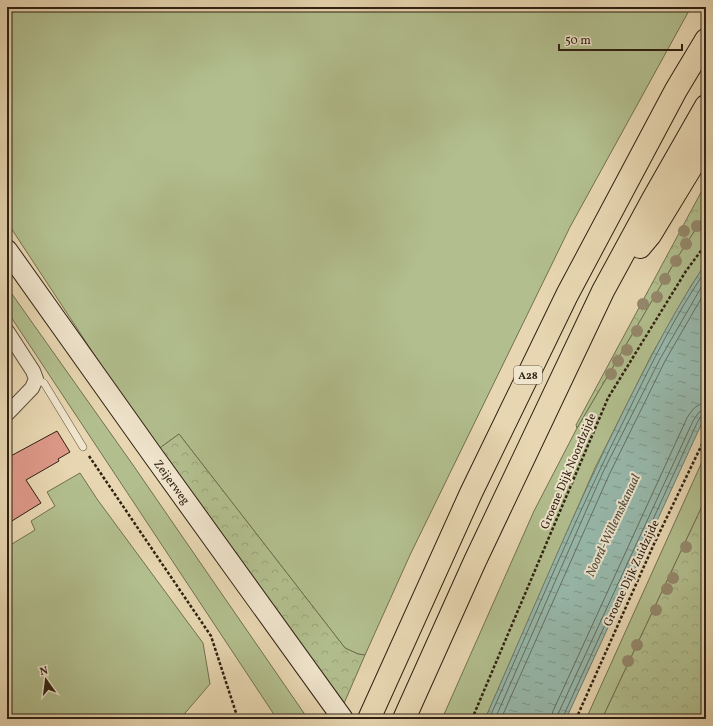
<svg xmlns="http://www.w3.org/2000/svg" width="713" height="726" viewBox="0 0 713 726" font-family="Vollkorn,serif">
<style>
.green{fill:#b2be8e;stroke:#717050}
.forest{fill:url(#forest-crowns);stroke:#717050}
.water{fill:url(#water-ripples);stroke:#6e7c6e}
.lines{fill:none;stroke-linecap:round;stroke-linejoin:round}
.shore{stroke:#646d5f;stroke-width:1}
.building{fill:#dc9887;stroke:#302112}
.lane-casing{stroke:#5e4e3a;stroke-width:8}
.street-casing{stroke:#5e4e3a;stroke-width:16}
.secondary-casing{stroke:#302112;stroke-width:22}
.highway-casing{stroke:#302112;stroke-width:24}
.path{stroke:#302112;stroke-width:2.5;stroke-dasharray:3 2;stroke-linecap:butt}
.lane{stroke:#efe4cc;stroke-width:7}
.street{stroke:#efe4cc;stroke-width:14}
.secondary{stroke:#efe4cc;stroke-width:20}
.highway{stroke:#e7d6b1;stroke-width:22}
.tree{fill:#94886b}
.labels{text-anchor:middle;stroke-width:4;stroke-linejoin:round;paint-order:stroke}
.shield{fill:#efe4cc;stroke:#695c4a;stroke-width:1}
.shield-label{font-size:11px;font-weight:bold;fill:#302112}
.street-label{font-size:12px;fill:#302112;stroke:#efe4cc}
.water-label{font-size:13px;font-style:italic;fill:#4f4f40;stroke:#efe4cc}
</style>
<defs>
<pattern id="forest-crowns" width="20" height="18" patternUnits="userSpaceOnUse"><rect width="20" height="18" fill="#b2be8e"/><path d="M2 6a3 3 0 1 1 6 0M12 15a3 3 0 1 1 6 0" fill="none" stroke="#99a379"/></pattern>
<pattern id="water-ripples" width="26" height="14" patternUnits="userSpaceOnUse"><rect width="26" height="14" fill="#97b9ac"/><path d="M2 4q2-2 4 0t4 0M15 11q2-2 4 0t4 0" fill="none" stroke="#7c968b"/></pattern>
</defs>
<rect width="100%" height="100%" fill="#e7d6b1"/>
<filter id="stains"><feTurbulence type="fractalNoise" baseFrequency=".005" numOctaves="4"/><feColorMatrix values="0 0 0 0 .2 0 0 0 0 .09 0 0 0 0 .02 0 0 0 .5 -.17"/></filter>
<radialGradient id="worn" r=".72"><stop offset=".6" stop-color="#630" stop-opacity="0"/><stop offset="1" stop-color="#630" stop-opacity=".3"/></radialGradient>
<g class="green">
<polygon points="7,7 691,7 570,227 410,555 365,655 358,654 345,648 179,434 157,450 7,222"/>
<polygon points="706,213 706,263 691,286 652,354 595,468 485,719 442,719 534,511 577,428 677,258"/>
<polygon points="7,287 133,465 308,719 277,719 7,311"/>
<polygon points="706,453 706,498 602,719 586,719"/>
<polygon points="80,473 97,499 203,643 210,684 180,719 7,719 7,547 35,530 31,521 55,506 47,492"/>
</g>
<g class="forest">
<polygon points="706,183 706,213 677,258 577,428 576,425"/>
<polygon points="179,434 345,648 358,654 365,655 342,708 157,450"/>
<polygon points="706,498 706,719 619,719 617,716 615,719 602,719"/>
</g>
<path class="water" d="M706,263V416L701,425L566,719H485C531,615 574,510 625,408C650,358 675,309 706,263Z"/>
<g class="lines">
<g class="shore">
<path d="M489,719C535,616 578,511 629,410C652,362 676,314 706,270"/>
<polyline points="495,719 603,472 660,359 706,279"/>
<polyline points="501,719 609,475 665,361 706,290"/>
<path d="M551,719L553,711L687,418C692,410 696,404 706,403"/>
<polyline points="557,719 558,714 693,421 699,412 706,409"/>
<polyline points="562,719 697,423 701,416 706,414"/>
</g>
</g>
<polygon class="building" points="57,431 70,452 58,459 59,461 26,480 41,503 7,524 7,458"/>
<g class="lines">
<g class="lane-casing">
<polyline id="lane" points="36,379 44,383 83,447"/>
</g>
<g class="street-casing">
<polyline id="street" points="7,331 33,371 36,379 32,388 7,414"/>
</g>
<g class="secondary-casing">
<polyline id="secondary" points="7,250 152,454 343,719"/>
</g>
<g class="highway-casing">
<g id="highway">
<polyline points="640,247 650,235 706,143"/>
<polyline points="369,719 471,493 567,295 676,90 706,40"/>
<polyline points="404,719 475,561 603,291 653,199 706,106"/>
</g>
</g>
<g class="path">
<polyline points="89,456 211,636 238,719"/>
<polyline points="472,719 608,398 686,271 706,244"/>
<polyline points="576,719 654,544 706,436"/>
</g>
<use href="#lane" class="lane"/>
<use href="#street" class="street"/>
<use href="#secondary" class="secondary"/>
<use href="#highway" class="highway"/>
</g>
<g class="tree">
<circle cx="697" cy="226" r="6"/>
<circle cx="684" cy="231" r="6"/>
<circle cx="686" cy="244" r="6"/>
<circle cx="676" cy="261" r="6"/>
<circle cx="665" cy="279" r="6"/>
<circle cx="657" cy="297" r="6"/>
<circle cx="643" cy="304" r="6"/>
<circle cx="637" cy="331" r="6"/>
<circle cx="627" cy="350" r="6"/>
<circle cx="618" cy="361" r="6"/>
<circle cx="611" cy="374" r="6"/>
<circle cx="686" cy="547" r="6"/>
<circle cx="673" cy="578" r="6"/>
<circle cx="667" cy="589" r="6"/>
<circle cx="656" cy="610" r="6"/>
<circle cx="637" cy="645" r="6"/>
<circle cx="628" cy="661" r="6"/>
</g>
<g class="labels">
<rect class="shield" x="514" y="366" width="28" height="18" rx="3"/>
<g class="shield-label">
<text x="528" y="379">A28</text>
</g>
<g class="street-label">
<text transform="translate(568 471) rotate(-67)" y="4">Groene Dijk Noordzijde</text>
<text transform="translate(172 482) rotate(54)" y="4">Zeijerweg</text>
<text transform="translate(631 573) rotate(-65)" y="4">Groene Dijk Zuidzijde</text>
</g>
<g class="water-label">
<text transform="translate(612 525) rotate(-65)" y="5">Noord-Willemskanaal</text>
</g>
</g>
<rect width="713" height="726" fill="none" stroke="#e7d6b1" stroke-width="24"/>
<rect x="8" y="8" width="697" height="710" fill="none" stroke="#302112" stroke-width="2"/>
<rect x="12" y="12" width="689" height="702" fill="none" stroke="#302112"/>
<g transform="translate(46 680) rotate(346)" stroke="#efe4cc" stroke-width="3" paint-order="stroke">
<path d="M0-3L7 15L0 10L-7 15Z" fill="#302112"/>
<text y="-6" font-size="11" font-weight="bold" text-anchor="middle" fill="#302112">N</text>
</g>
<path d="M559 44v6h123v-6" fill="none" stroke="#302112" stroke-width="2"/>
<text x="565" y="44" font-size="12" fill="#302112" stroke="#efe4cc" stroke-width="3" paint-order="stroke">50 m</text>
<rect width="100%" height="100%" filter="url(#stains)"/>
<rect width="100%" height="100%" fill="url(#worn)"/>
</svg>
